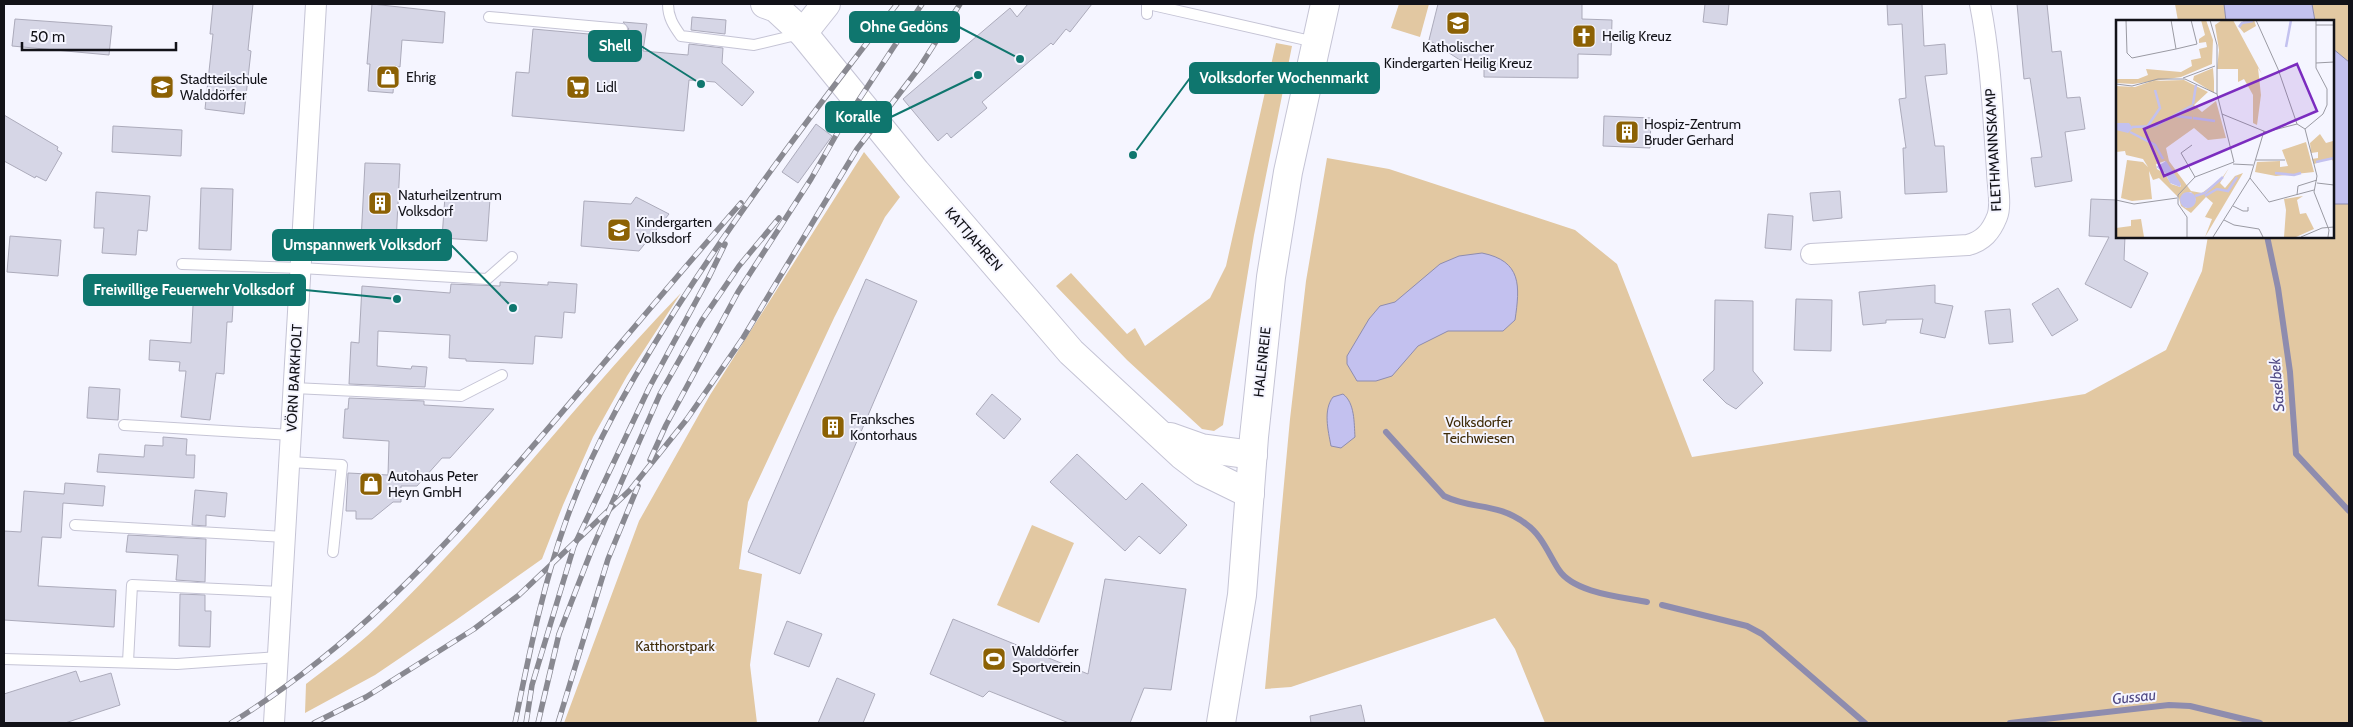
<svg xmlns="http://www.w3.org/2000/svg" width="2353" height="727" viewBox="0 0 2353 727" font-family="Cabin,sans-serif">
<style>
.green{fill:#e2c8a2}
.water{fill:#c3c1ef;stroke:#8e8cae}
.lines{fill:none;stroke-linecap:round;stroke-linejoin:round}
.stream{stroke:#8e8cae;stroke-width:6}
.building{fill:#d6d6e6;stroke:#acabbb}
.lane-casing{stroke:#c5c4d5;stroke-width:12}
.street-casing{stroke:#c5c4d5;stroke-width:22}
.secondary-casing{stroke:#c5c4d5;stroke-width:30}
.lane{stroke:#fff;stroke-width:10}
.street{stroke:#fff;stroke-width:20}
.secondary{stroke:#fff;stroke-width:28}
.rail-casing{stroke:#898991;stroke-width:5.5}
.rail{stroke:#f5f5ff;stroke-width:4;stroke-dasharray:11;stroke-linecap:butt}
.labels{text-anchor:middle;stroke-width:4;stroke-linejoin:round;paint-order:stroke}
.poi-label{font-size:14px;fill:#121218;stroke:#f5f5ff;text-anchor:start}
.street-label{font-size:14px;fill:#121218;stroke:#f5f5ff}
.park-label{font-size:14px;fill:#3f2b07;stroke:#f5f5ff}
.water-label{font-size:15px;font-style:italic;fill:#504984;stroke:#f5f5ff}
.inset-river{fill:none;stroke:#c3c1ef;stroke-width:2.5}
.inset-road{fill:none;stroke:#9a9aa3;stroke-width:1}
.view{fill:#7b2cbf;fill-opacity:0.15;stroke:#7b2cbf;stroke-width:2.5}
.inset-edge{fill:none;stroke:#121218;stroke-width:2.5}
.leader{fill:none;stroke:#0f766e;stroke-width:2}
.callout-dot{fill:#0f766e;stroke:#f5f5ff;stroke-width:2}
.callout{fill:#0f766e;stroke:#0f766e;stroke-width:2}
.callout-label{font-size:15px;text-anchor:middle;font-weight:bold;fill:#fff}
</style>
<rect width="100%" height="100%" fill="#f5f5ff"/>
<g class="green">
<polygon points="1399,4 1429,4 1420,37 1391,28"/>
<polygon points="2175,4 2224,4 2226,21 2178,21"/>
<polygon points="2312,4 2349,4 2349,62 2332,48 2332,21 2315,21"/>
<polygon points="1276,43 1292,46 1254,235 1223,425 1214,431 1202,429 1127,360 1056,286 1071,273 1127,334 1135,328 1145,346 1210,298 1226,266"/>
<polygon points="864,152 900,197 885,217 834,318 748,502 739,569 762,574 750,665 757,723 564,723 639,521 710,395"/>
<polygon points="1327,158 1389,169 1575,230 1617,264 1692,457 2085,394 2166,350 2202,271 2208,236 2332,236 2332,204 2349,204 2349,723 1545,723 1515,649 1495,618 1291,687 1265,689 1290,419 1306,281"/>
<path d="M681,293L627,376L593,437L563,505L542,559L456,620L375,675L305,713L306,684C329,666 355,648 377,627C486,524 576,401 681,293Z"/>
<polygon points="1032,525 1074,543 1039,623 997,605"/>
</g>
<g class="water">
<polygon points="2224,4 2312,4 2315,21 2226,21"/>
<polygon points="2332,48 2349,62 2349,204 2332,204"/>
<path d="M1482,253C1522,261 1520,286 1515,320L1503,331H1448L1418,346L1392,376L1376,381H1357L1347,364V356L1369,319L1380,306L1395,302L1440,264L1459,256Z"/>
<path d="M1343,394C1355,403 1354,423 1355,437L1341,448L1331,446C1328,430 1323,410 1333,397Z"/>
</g>
<g class="lines">
<g class="stream">
<polyline points="2267,236 2278,288 2290,372 2296,454 2349,511"/>
<path d="M1386,432L1444,496C1472,510 1497,502 1526,524C1542,535 1549,555 1559,570C1574,593 1622,597 1647,602"/>
<polyline points="1662,605 1747,626 1762,634 1865,723"/>
<polyline points="2010,723 2169,705 2190,706 2260,723"/>
</g>
</g>
<g class="building">
<polygon points="213,4 253,4 248,50 251,51 244,114 205,109 213,34 210,34"/>
<polygon points="372,4 445,12 443,43 402,40 400,67 395,66 393,93 368,91 370,64 367,64"/>
<polygon points="1028,4 1092,4 1070,32 1066,29 1053,45 1051,43 982,102 987,108 951,138 947,133 938,141 903,99 1010,8 1017,17"/>
<polygon points="1438,4 1582,4 1582,19 1612,20 1611,55 1578,54 1578,78 1484,77 1484,62 1460,60 1429,40"/>
<polygon points="1705,4 1729,4 1727,25 1703,22"/>
<polygon points="1887,4 1922,4 1924,46 1945,44 1947,74 1925,76 1935,146 1944,146 1947,192 1905,194 1903,148 1906,148 1899,99 1906,98 1902,24 1888,25"/>
<polygon points="2017,4 2047,4 2052,52 2061,51 2067,98 2080,97 2085,129 2065,132 2072,181 2035,187 2031,158 2042,157 2030,78 2024,79"/>
<polygon points="692,17 726,20 725,34 691,30"/>
<polygon points="15,19 112,26 109,55 12,46"/>
<polygon points="623,22 647,24 643,51 688,55 689,44 723,48 722,63 754,92 742,106 715,82 689,80 684,131 512,116 516,72 529,73 533,29 622,37 629,29"/>
<polygon points="4,115 58,147 57,150 62,153 46,181 36,176 35,178 4,161"/>
<polygon points="1604,116 1651,118 1650,148 1603,146"/>
<polygon points="816,124 832,136 798,183 782,172"/>
<polygon points="113,126 182,130 181,156 112,152"/>
<polygon points="365,163 400,164 396,243 361,241"/>
<polygon points="201,188 233,189 231,250 199,249"/>
<polygon points="1840,191 1842,218 1813,221 1810,193"/>
<polygon points="96,192 150,196 147,231 138,230 136,255 102,253 104,228 94,228"/>
<polygon points="445,196 490,199 487,241 442,238"/>
<polygon points="636,197 669,214 639,251 581,246 584,201 631,204"/>
<polygon points="2091,199 2117,200 2117,236 2125,236 2124,260 2148,273 2131,308 2085,284 2109,237 2089,236"/>
<polygon points="1768,214 1793,216 1791,250 1765,248"/>
<polygon points="10,236 61,240 58,276 7,272"/>
<polygon points="866,279 917,301 800,574 748,552"/>
<polygon points="500,282 548,285 548,282 577,284 575,313 564,312 562,338 535,336 533,364 466,361 466,359 449,358 450,335 378,331 377,366 411,369 412,366 427,367 425,387 349,384 351,342 359,343 362,286 450,293 451,284 500,286"/>
<polygon points="1935,285 1935,303 1953,306 1945,338 1920,333 1923,319 1886,320 1886,323 1863,325 1859,292"/>
<polygon points="194,287 234,290 232,322 227,322 224,374 216,373 210,420 181,417 186,371 179,371 180,362 149,360 150,340 191,343"/>
<polygon points="2058,288 2078,320 2052,336 2032,304"/>
<polygon points="1796,299 1832,300 1831,351 1794,350"/>
<polygon points="1715,300 1753,301 1753,371 1763,383 1736,409 1726,403 1703,380 1714,370"/>
<polygon points="2010,309 2013,342 1989,344 1985,311"/>
<polygon points="89,387 120,389 118,420 87,418"/>
<polygon points="992,394 1021,419 1004,439 976,414"/>
<polygon points="349,398 424,401 424,405 494,409 450,458 442,458 417,486 401,486 401,502 393,502 372,519 356,519 356,511 346,511 348,473 388,475 389,441 343,438 345,409 348,409"/>
<polygon points="163,437 187,439 186,455 195,455 194,478 97,472 99,454 144,457 145,445 163,446"/>
<polygon points="1077,454 1126,500 1142,483 1187,525 1160,554 1139,536 1125,551 1050,482"/>
<polygon points="65,483 105,486 103,506 63,503 61,538 42,537 38,586 116,590 114,627 4,620 4,531 21,532 24,491 64,494"/>
<polygon points="195,490 227,493 225,517 206,515 206,526 192,525"/>
<polygon points="128,535 206,539 205,582 176,580 178,555 126,552"/>
<polygon points="1105,579 1186,589 1171,690 1144,688 1130,723 1069,723 989,691 983,697 930,674 953,619 1088,674"/>
<polygon points="180,594 205,595 205,611 211,611 210,647 179,646"/>
<polygon points="787,621 822,634 809,667 774,654"/>
<polygon points="76,671 80,682 111,673 120,705 65,723 4,723 4,694"/>
<polygon points="837,678 875,694 863,723 818,723"/>
<polygon points="1361,705 1365,723 1311,723 1310,716"/>
</g>
<g class="lines">
<g class="lane-casing">
<g id="lane">
<path d="M668,4C668,17 673,25 681,36L754,45L800,34"/>
<polyline points="1148,4 1315,42"/>
<polyline points="1147,14 1147,4"/>
<polyline points="489,17 622,29"/>
<polyline points="182,264 301,268 487,279 512,257"/>
<polyline points="294,388 461,396 502,375"/>
<polyline points="124,425 291,435"/>
<polyline points="290,462 342,465 333,552"/>
<polyline points="75,525 285,537"/>
<polyline points="4,659 177,664 278,657"/>
<polyline points="128,662 132,585 282,592"/>
</g>
</g>
<g class="street-casing">
<g id="street">
<path d="M1811,254L1968,245C1983,241 1991,232 1997,217C2002,205 1997,184 1997,171C1993,116 1991,59 1980,4"/>
<polyline points="274,723 316,4"/>
</g>
</g>
<g class="secondary-casing">
<g id="secondary">
<polyline points="765,4 776,8 803,33 916,172 1071,352 1182,455 1203,471 1250,494"/>
<polyline points="803,33 826,4"/>
<polyline points="1170,437 1201,448 1253,455"/>
<polyline points="1221,723 1242,595 1254,437 1271,277 1288,172 1325,4"/>
</g>
</g>
<use href="#lane" class="lane"/>
<use href="#street" class="street"/>
<use href="#secondary" class="secondary"/>
<g class="rail-casing">
<g id="rail">
<polyline points="650,460 666,425 738,292 811,179 839,130 922,4"/>
<path d="M231,723C345,653 432,561 520,461C594,376 666,288 741,203"/>
<polyline points="314,723 366,697 474,629 519,595 630,490 687,419 743,338 857,149 919,68 960,4"/>
<path d="M515,723C529,655 543,584 567,518C594,443 634,376 676,309C744,203 820,103 897,4"/>
<polyline points="526,723 532,685 574,546 649,388 708,279 725,244"/>
<polyline points="538,723 559,634 592,549 660,394 702,320 739,266 779,218"/>
<polyline points="558,723 608,559 638,486"/>
</g>
</g>
<use href="#rail" class="rail"/>
</g>
<defs>
<g id="school-square" transform="scale(1.25)"><rect x="-9" y="-9" width="18" height="18" rx="4" fill="#8c6104" stroke="#f5f5ff"/><path d="M0-5L7-2L0 1L-7-2ZM-4 1L0 2.5L4 1V4Q0 6-4 4Z" fill="#fff"/></g>
<g id="church-square" transform="scale(1.25)"><rect x="-9" y="-9" width="18" height="18" rx="4" fill="#8c6104" stroke="#f5f5ff"/><path d="M-1.2-6h2.4v3.5h3.3v2.4h-3.3V6h-2.4V-.1h-3.3v-2.4h3.3Z" fill="#fff"/></g>
<g id="shop-square" transform="scale(1.25)"><rect x="-9" y="-9" width="18" height="18" rx="4" fill="#8c6104" stroke="#f5f5ff"/><path d="M-5-2.5h2.3a2.7 3.5 0 0 1 5.4 0H5L5.5 6h-11ZM-1.5-2.5h3a1.5 2.3 0 0 0-3 0Z" fill="#fff"/></g>
<g id="supermarket-square" transform="scale(1.25)"><rect x="-9" y="-9" width="18" height="18" rx="4" fill="#8c6104" stroke="#f5f5ff"/><path d="M-6-5.5h2.5l.6 2H6L4.5 2H-2.5L-4.4-4H-6ZM-1.5 3.2a1.3 1.3 0 1 0 .1 0ZM3 3.2a1.3 1.3 0 1 0 .1 0Z" fill="#fff"/></g>
<g id="building-square" transform="scale(1.25)"><rect x="-9" y="-9" width="18" height="18" rx="4" fill="#8c6104" stroke="#f5f5ff"/><path d="M-4-6H4V6H1V3H-1V6H-4ZM-2.5-4.3h1.7v1.8h-1.7ZM.8-4.3h1.7v1.8H.8ZM-2.5-1h1.7V.8h-1.7ZM.8-1h1.7V.8H.8Z" fill="#fff"/></g>
<g id="stadium-square" transform="scale(1.25)"><rect x="-9" y="-9" width="18" height="18" rx="4" fill="#8c6104" stroke="#f5f5ff"/><path d="M0-5a6.5 5 0 1 0 0 10a6.5 5 0 1 0 0-10ZM-3.5-1.8h7v3.6h-7Z" fill="#fff"/></g>
</defs>
<g fill-rule="evenodd">
<use href="#school-square" x="1458" y="23"/>
<use href="#church-square" x="1584" y="36"/>
<use href="#shop-square" x="388" y="77"/>
<use href="#school-square" x="162" y="87"/>
<use href="#supermarket-square" x="578" y="87"/>
<use href="#building-square" x="1627" y="132"/>
<use href="#building-square" x="380" y="203"/>
<use href="#school-square" x="619" y="230"/>
<use href="#building-square" x="833" y="427"/>
<use href="#shop-square" x="371" y="484"/>
<use href="#stadium-square" x="994" y="659"/>
</g>
<g class="labels">
<g class="poi-label">
<text x="1602" y="41">Heilig Kreuz</text>
<text x="1458" y="52" text-anchor="middle">Katholischer<tspan x="1458" dy="16">Kindergarten Heilig Kreuz</tspan></text>
<text x="406" y="82">Ehrig</text>
<text x="180" y="84">Stadtteilschule<tspan x="180" dy="16">Walddörfer</tspan></text>
<text x="596" y="92">Lidl</text>
<text x="1644" y="129">Hospiz-Zentrum<tspan x="1644" dy="16">Bruder Gerhard</tspan></text>
<text x="398" y="200">Naturheilzentrum<tspan x="398" dy="16">Volksdorf</tspan></text>
<text x="636" y="227">Kindergarten<tspan x="636" dy="16">Volksdorf</tspan></text>
<text x="850" y="424">Franksches<tspan x="850" dy="16">Kontorhaus</tspan></text>
<text x="388" y="481">Autohaus Peter<tspan x="388" dy="16">Heyn GmbH</tspan></text>
<text x="1012" y="656">Walddörfer<tspan x="1012" dy="16">Sportverein</tspan></text>
</g>
<g class="street-label">
<text transform="translate(1993 150) rotate(-93)" y="5">FLETHMANNSKAMP</text>
<text transform="translate(974 239) rotate(49)" y="5">KATTJAHREN</text>
<text transform="translate(1262 362) rotate(-84)" y="5">HALENREIE</text>
<text transform="translate(294 378) rotate(-87)" y="5">VÖRN BARKHOLT</text>
</g>
<g class="park-label">
<text x="1479" y="427">Volksdorfer<tspan x="1479" dy="16">Teichwiesen</tspan></text>
<text x="675" y="651">Katthorstpark</text>
</g>
<g class="water-label">
<text transform="translate(2277 385) rotate(-95)" y="5">Saselbek</text>
<text transform="translate(2134 697) rotate(-6)" y="5">Gussau</text>
</g>
</g>
<g transform="translate(2116 20)">
<rect width="218" height="218" fill="#f5f5ff"/>
<path d="M85,0H90L97,20L96,44L65,57L17,64L0,63V59H22L32,55L30,49L65,52L76,46L75,40L85,38L83,29L91,27L90,22L83,23V19L89,15ZM106,0H117L146,54L142,48L145,75L141,105L137,103V75L128,59L122,62V49H101L103,30L99,5ZM128,0H138L140,6L128,13L123,7ZM97,48L98,61V73L77,60L78,56ZM68,60L92,72L78,85L86,92L100,81L110,118L92,120L78,108L50,128L53,141L75,171L86,173L106,158L113,148L104,163L109,168L119,156L127,153L89,217L96,199L89,197L97,183L90,177L75,193L65,186L63,178L43,158L37,160L33,151L36,179L16,181L5,178L11,140L27,142L32,147L27,139L10,135L9,131L0,132V66L19,67L36,61ZM49,141L65,166L64,167L55,164L49,154L41,149L40,144ZM75,172L80,180L70,188L66,184L67,174ZM204,114L210,123L217,121V141L215,138L198,144L196,139L202,138V132L195,133L194,123ZM190,122L198,152L160,156L139,152L141,142L164,141V147L172,146L166,130ZM187,176L181,180L184,194L190,193L198,209L180,217H168L170,190L168,179ZM25,199L28,217H0V208L15,206V200Z" fill="#e2c8a2" fill-rule="evenodd"/>
<path d="M0,103H13L17,108L12,113L0,110ZM50,141L65,164L64,167L54,163L49,153L40,147ZM64 180a8 8 0 1 1 16 0a8 8 0 1 1-16 0Z" fill="#c3c1ef"/>
<path class="inset-river" d="M123,7L126,3L137,1M170,27L175,0M77,84L80,65M60,96L76,98M77,98L99,101M16,107L39,106L77,85M31,107L44,88L39,70M14,112L39,125L47,139M200,142L218,138M159,153L178,155L185,153M79,176L89,173L107,157M89,176L101,169L112,171L121,157"/>
<path class="inset-road" d="M10,0L11,33L16,38L60,29L55,0M140,0L162,49L181,104M200,5H218M60,29L81,24L75,0M200,43L218,42M67,58L99,46M0,64L16,66L42,59H69L101,74M106,94L150,112L181,104L189,109M189,109L207,94L211,85V69L200,48V0M189,109L201,156L198,172L213,210L212,217M76,125L65,133L79,157M140,140H169M117,144L137,145M134,158L153,182L198,170M201,163L218,165M181,175L182,166L201,160M0,180L18,184L61,178M117,186L127,191H132V187M108,200L118,205L143,209L147,217M71,217V197L62,184V175L79,157L118,142L101,74V25L94,0M97,217L134,158L148,111M185,217L206,208L218,207"/>
<path class="view" d="M181,44L201,91L48,156L28,109Z"/>
<rect width="218" height="218" class="inset-edge"/>
</g>
<path class="leader" d="M1020 59L959 27M701 84L641 46M1133 155L1190 78M978 75L891 117M513 308L451 245M397 299L305 290"/>
<g class="callout-dot">
<circle cx="1020" cy="59" r="5"/>
<circle cx="701" cy="84" r="5"/>
<circle cx="1133" cy="155" r="5"/>
<circle cx="978" cy="75" r="5"/>
<circle cx="513" cy="308" r="5"/>
<circle cx="397" cy="299" r="5"/>
</g>
<g class="callout">
<rect x="850" y="12" width="109" height="30" rx="5"/>
<rect x="589" y="31" width="52" height="30" rx="5"/>
<rect x="1190" y="63" width="189" height="30" rx="5"/>
<rect x="826" y="102" width="65" height="30" rx="5"/>
<rect x="273" y="230" width="178" height="30" rx="5"/>
<rect x="84" y="275" width="221" height="30" rx="5"/>
</g>
<g class="callout-label">
<text x="904" y="32">Ohne Gedöns</text>
<text x="615" y="51">Shell</text>
<text x="1284" y="83">Volksdorfer Wochenmarkt</text>
<text x="858" y="122">Koralle</text>
<text x="362" y="250">Umspannwerk Volksdorf</text>
<text x="194" y="295">Freiwillige Feuerwehr Volksdorf</text>
</g>
<rect width="2353" height="727" fill="none" stroke="#121218" stroke-width="10"/>
<path d="M22 42v8h154v-8" fill="none" stroke="#121218" stroke-width="2.5"/>
<text x="30" y="42" font-size="15" fill="#121218" stroke="#f5f5ff" stroke-width="4" paint-order="stroke">50 m</text>
</svg>
